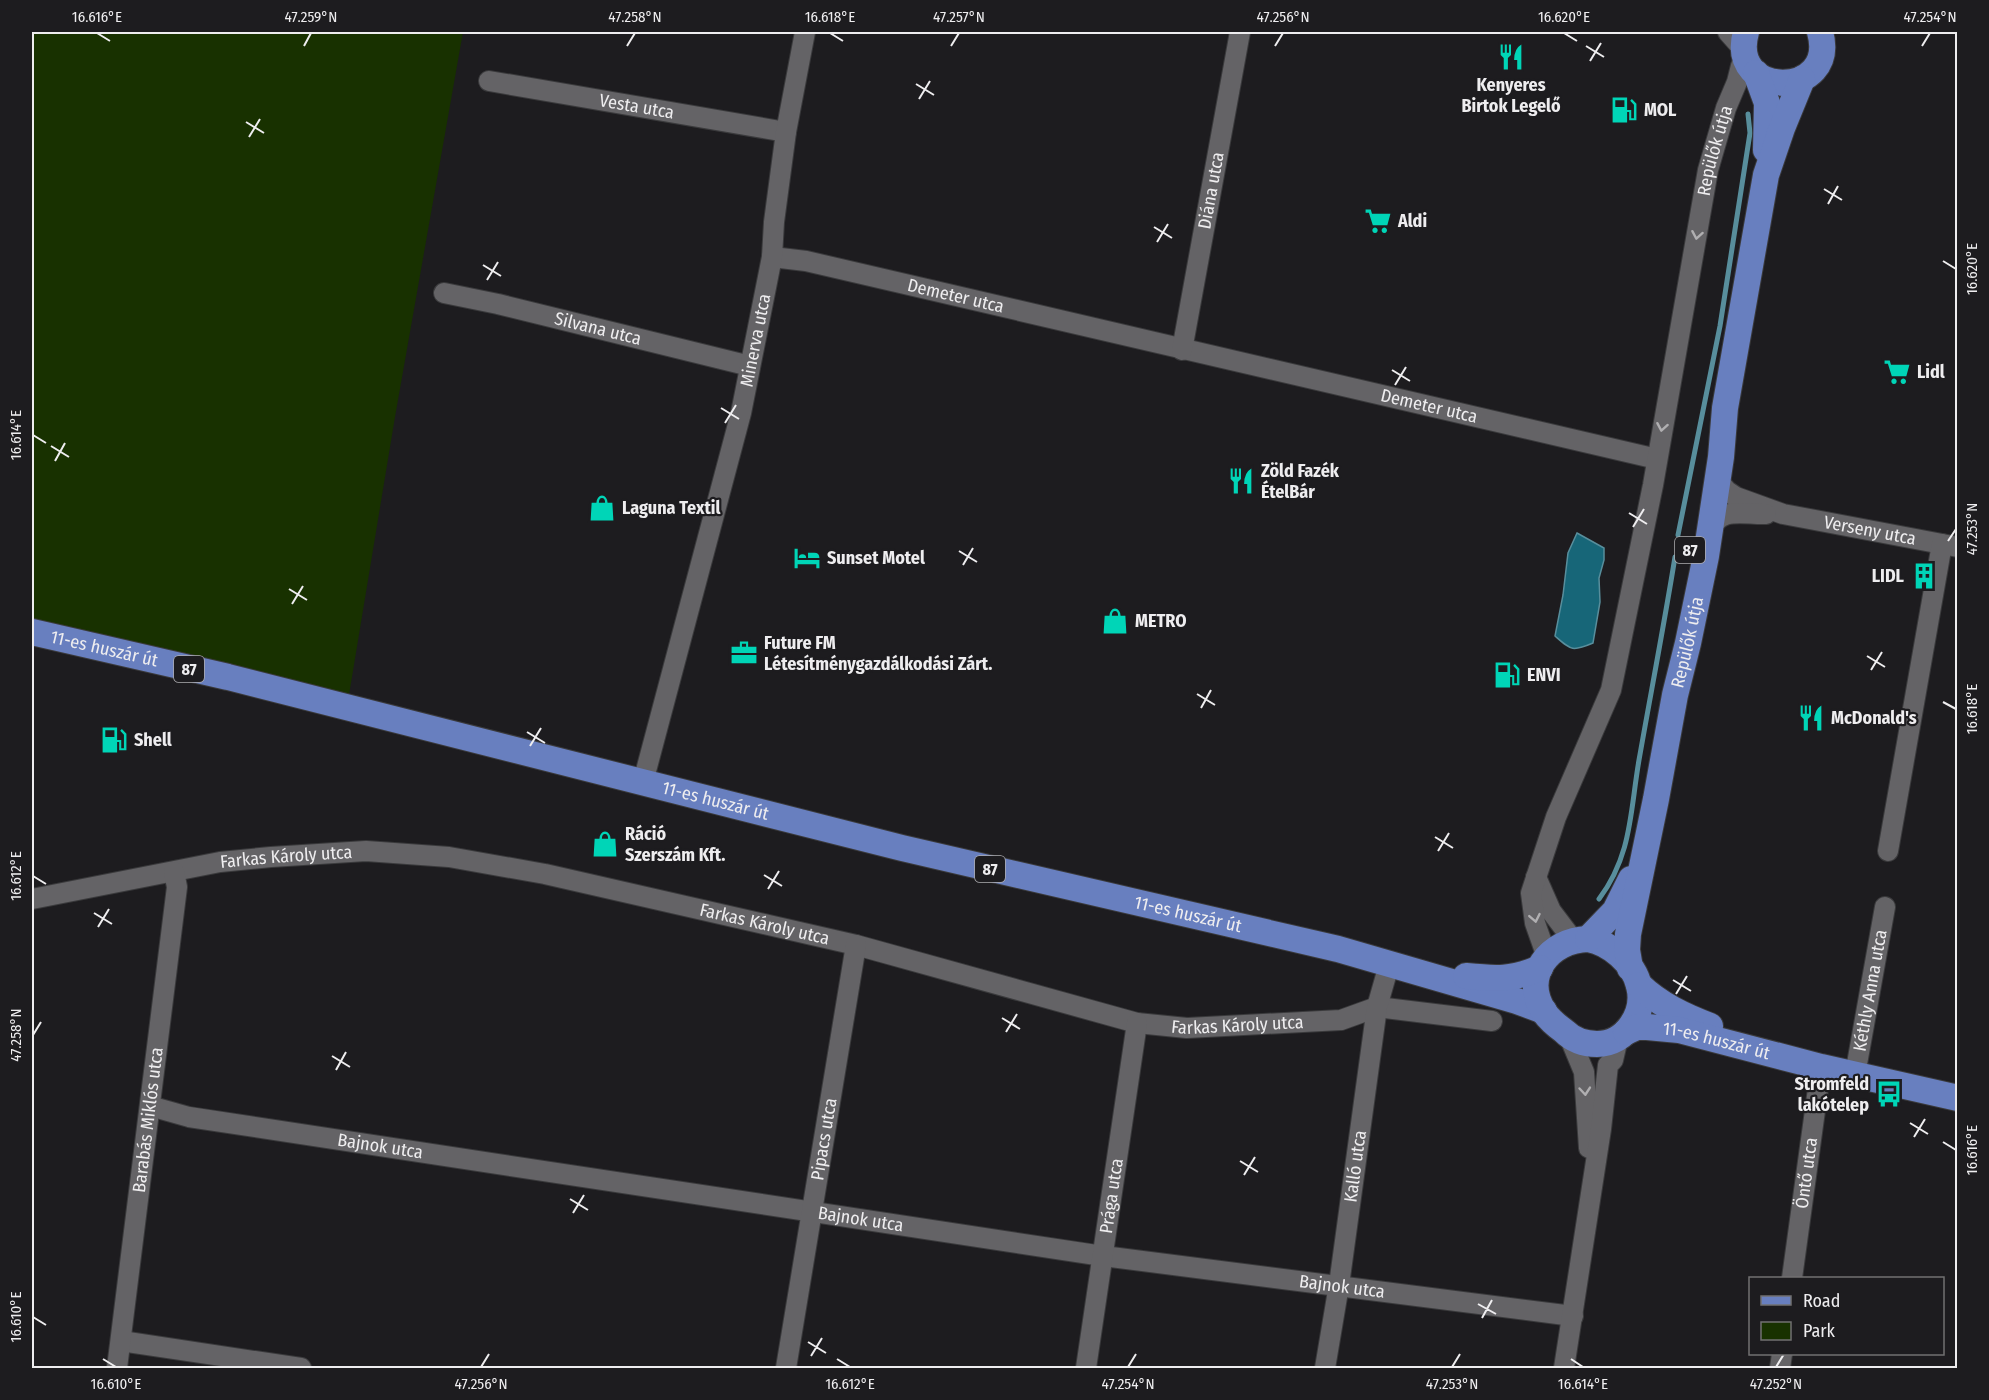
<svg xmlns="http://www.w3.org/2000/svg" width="1989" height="1400" viewBox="0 0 1989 1400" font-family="'Fira Sans Condensed',sans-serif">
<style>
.green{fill:#183100}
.water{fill:#176678;stroke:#588e9c;stroke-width:1.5}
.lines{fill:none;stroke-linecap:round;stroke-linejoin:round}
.stream{stroke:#588e9c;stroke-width:5}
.minor-casing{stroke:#3a3a3c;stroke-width:22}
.major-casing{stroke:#3a3a3c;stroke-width:28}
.minor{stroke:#646366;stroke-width:20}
.major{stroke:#687fbf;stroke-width:26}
.oneway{stroke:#b0afb1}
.ticks{fill:none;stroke:#eeedef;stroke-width:2}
.labels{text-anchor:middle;stroke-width:4.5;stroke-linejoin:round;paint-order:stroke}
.shield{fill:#1d1c1f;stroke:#afaeb1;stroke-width:1.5}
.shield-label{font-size:16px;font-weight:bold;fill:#eeedef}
.poi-label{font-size:18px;font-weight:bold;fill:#eeedef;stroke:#1d1c1f;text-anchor:start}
.street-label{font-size:18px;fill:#eeedef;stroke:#1d1c1f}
.neatline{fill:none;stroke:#eeedef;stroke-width:2}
.ticks-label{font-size:15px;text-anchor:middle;fill:#eeedef}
</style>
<rect width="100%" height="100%" fill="#1d1c1f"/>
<polygon class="green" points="32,32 463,32 395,417 348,701 32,621"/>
<path class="water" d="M1577,533L1604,548V560L1599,578L1600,602L1593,643C1572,652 1571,650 1555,636L1563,595L1568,553Z"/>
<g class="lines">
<g class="stream">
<polyline points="1678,535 1720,326 1750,133 1748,114"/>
<path d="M1599,899C1632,855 1630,812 1639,760C1651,692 1664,625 1675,557"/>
</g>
<g class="minor-casing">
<g id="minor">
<polyline points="1728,32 1744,50"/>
<path id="s1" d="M489,81L786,132"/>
<path id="s2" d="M772,257L806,261L1657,459"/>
<path id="s3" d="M444,293L498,304L750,366"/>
<path id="s4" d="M1182,350L1240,32"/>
<path id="s5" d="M1719,471L1720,483L1727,491L1736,497L1783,514L1958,547"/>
<path d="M1709,533C1719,505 1743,515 1766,514"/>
<path id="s6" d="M643,782L741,413L772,257L774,222L786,132L805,32"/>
<polyline points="1888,851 1942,544"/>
<polyline points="1536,877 1551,911 1573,940"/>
<path id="s7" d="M32,899L220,862L271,857L366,851L449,857L545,874L856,945L1137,1023L1187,1028L1341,1020L1377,1007L1492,1021"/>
<path id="s8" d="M1547,957L1535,923L1531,893L1556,817L1611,690L1653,485L1708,170L1726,108L1737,82L1741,66L1746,58"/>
<polyline points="1569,1036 1584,1072 1589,1148"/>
<path id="s9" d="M1855,1075L1885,907"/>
<path id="s10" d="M150,1106L189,1117L1103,1256L1573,1316"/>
<path id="s11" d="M1792,1278L1821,1067"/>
<polyline points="121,1341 301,1368"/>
<path id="s12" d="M117,1368L177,887L174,872"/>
<path id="s13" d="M786,1368L856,945"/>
<path id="s14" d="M1086,1368L1137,1023"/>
<path id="s15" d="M1325,1368L1339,1285L1377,1007L1389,965"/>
<polyline points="1564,1368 1601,1129 1608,1065 1613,1060 1618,1038"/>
<polyline points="1780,1368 1782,1354"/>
</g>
</g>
<g class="major-casing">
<g id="major">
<path d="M1746,32C1727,100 1839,99 1820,32"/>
<polyline points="1756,73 1767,103 1766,150"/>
<path id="s16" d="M32,632L228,677L902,848L1338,949L1517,1001L1544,1011"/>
<path d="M1588,939C1610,943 1634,963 1639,986C1646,1013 1626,1044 1597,1044C1584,1044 1573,1040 1564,1031C1557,1026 1549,1019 1544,1012C1521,976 1549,940 1588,939Z"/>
<polyline points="1588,939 1615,911 1631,879"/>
<path id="s17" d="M1630,968L1627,950L1628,934L1656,799L1675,695L1688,643L1706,556L1721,457L1725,408L1766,175L1782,128L1802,79"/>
<path d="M1466,976C1496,979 1512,980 1540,968"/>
<path d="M1639,985C1660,1005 1684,1016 1710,1026"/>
<path id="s18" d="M1626,1032L1637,1027H1647L1679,1030L1821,1067L1958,1098"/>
</g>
</g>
<use href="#minor" class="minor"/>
<use href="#major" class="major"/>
</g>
<defs><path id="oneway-chevron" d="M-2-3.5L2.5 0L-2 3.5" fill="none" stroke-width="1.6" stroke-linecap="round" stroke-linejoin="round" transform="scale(1.5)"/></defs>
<g class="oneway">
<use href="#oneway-chevron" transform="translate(1697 235) rotate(100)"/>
<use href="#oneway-chevron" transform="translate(1662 427) rotate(100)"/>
<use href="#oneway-chevron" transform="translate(1535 918) rotate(79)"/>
<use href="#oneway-chevron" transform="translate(1585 1091) rotate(85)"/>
</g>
<path class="ticks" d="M97,33L110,41M830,33L843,41M1564,33L1577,41M304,46L311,33M627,46L635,33M951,46L959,33M1275,46L1283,33M1586,46L1604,57M1922,46L1930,33M1590,61L1601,43M916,84L934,95M919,99L930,81M246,122L264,133M249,137L260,119M1824,189L1842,200M1828,204L1838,186M1154,227L1172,238M1157,242L1168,224M1943,261L1956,269M483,265L501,276M487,280L498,262M1392,370L1410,381M1395,385L1406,367M721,408L739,419M725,423L736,405M33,435L46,443M51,446L69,457M55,461L65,443M1629,513L1647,524M1633,527L1644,509M1948,541L1956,529M959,551L977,562M963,565L973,548M289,589L307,600M292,604L303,586M1867,656L1885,667M1871,670L1882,652M1197,694L1215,705M1943,702L1956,709M1201,708L1211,690M527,732L545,743M530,746L541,728M1435,837L1453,848M1438,851L1449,833M764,875L782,886M33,876L46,884M768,889L779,871M94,913L112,924M98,927L109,909M1673,980L1691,991M1676,994L1687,976M1002,1018L1020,1029M1006,1032L1017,1014M33,1035L41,1022M332,1056L350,1067M336,1070L346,1052M1910,1123L1928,1134M1914,1137L1925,1119M1943,1142L1956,1150M1240,1161L1258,1172M1244,1175L1255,1157M570,1199L588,1210M573,1213L584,1195M1478,1304L1496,1314M33,1317L46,1325M1482,1318L1492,1300M808,1342L826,1353M811,1356L822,1338M103,1359L116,1367M837,1359L850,1367M1571,1359L1583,1367M481,1367L489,1354M1128,1367L1136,1354M1452,1367L1460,1354M1776,1367L1784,1354"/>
<defs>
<g id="restaurant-bare" transform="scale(2.07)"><path d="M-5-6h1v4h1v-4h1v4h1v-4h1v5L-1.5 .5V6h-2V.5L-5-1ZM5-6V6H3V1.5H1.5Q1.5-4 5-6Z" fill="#00d5b7" stroke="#1d1c1f" stroke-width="2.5" paint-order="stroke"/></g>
<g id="fuel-bare" transform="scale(2.07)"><path d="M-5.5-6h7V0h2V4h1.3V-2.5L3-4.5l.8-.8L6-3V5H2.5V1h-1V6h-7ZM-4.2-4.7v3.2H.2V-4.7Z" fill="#00d5b7" stroke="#1d1c1f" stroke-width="2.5" paint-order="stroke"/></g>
<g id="supermarket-bare" transform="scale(2.07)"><path d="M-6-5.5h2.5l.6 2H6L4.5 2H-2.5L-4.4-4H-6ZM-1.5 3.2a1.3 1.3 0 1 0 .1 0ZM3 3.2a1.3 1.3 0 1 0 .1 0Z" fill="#00d5b7" stroke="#1d1c1f" stroke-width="2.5" paint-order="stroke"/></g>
<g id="shop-bare" transform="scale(2.07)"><path d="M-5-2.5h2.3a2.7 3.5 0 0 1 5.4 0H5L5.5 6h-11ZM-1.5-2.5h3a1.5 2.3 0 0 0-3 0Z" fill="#00d5b7" stroke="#1d1c1f" stroke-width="2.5" paint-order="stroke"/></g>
<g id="hotel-bare" transform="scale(2.07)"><path d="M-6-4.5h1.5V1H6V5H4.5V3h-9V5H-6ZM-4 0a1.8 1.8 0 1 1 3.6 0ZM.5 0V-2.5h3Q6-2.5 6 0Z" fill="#00d5b7" stroke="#1d1c1f" stroke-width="2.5" paint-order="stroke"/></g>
<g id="building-bare" transform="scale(2.07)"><path d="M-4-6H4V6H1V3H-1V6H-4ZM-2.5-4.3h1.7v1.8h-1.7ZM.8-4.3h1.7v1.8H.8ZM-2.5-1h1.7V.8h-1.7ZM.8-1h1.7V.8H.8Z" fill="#00d5b7" stroke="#1d1c1f" stroke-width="2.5" paint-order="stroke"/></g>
<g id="office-bare" transform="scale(2.07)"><path d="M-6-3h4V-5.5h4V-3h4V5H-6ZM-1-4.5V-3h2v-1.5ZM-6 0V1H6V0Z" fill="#00d5b7" stroke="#1d1c1f" stroke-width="2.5" paint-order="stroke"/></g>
<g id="bus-bare" transform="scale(2.07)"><path d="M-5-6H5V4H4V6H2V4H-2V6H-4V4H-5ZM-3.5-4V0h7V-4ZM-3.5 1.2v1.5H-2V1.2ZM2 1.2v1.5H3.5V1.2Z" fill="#00d5b7" stroke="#1d1c1f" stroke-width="2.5" paint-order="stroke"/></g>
</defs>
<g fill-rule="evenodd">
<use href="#restaurant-bare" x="1511" y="57"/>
<use href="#fuel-bare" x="1624" y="110"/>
<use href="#supermarket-bare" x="1378" y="221"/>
<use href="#supermarket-bare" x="1897" y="372"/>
<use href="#restaurant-bare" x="1241" y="481"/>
<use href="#shop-bare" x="602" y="508"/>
<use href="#hotel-bare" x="807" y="558"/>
<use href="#building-bare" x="1924" y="576"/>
<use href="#shop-bare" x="1115" y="621"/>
<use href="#office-bare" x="744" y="653"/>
<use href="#fuel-bare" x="1507" y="675"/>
<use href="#restaurant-bare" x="1811" y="718"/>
<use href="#fuel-bare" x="114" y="740"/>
<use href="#shop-bare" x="605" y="844"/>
<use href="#bus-bare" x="1889" y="1094"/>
</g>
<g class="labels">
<g class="shield">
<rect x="1675" y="537" width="30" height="26" rx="4.5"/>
<rect x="174" y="656" width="30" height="26" rx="4.5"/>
<rect x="975" y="856" width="30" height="26" rx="4.5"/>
</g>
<g class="shield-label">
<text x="1690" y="556">87</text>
<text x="189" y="675">87</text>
<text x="990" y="875">87</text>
</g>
<g class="poi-label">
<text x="1511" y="91" text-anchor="middle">Kenyeres<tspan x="1511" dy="21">Birtok Legelő</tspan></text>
<text x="1644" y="116">MOL</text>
<text x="1398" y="227">Aldi</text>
<text x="1917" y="378">Lidl</text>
<text x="1261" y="477">Zöld Fazék<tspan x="1261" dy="21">ÉtelBár</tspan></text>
<text x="622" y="514">Laguna Textil</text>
<text x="827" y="564">Sunset Motel</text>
<text x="1904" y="582" text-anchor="end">LIDL</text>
<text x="1135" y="627">METRO</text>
<text x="764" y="649">Future FM<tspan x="764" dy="21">Létesítménygazdálkodási Zárt.</tspan></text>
<text x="1527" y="681">ENVI</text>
<text x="1831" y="724">McDonald's</text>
<text x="134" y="746">Shell</text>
<text x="625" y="840">Ráció<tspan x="625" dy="21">Szerszám Kft.</tspan></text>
<text x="1869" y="1090" text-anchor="end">Stromfeld<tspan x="1869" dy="21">lakótelep</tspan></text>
</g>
<g class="street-label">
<text dy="6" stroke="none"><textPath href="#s1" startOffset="150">Vesta utca</textPath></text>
<text dy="6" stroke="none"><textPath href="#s8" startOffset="834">Repülők útja</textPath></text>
<text dy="6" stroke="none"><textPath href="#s4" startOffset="162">Diána utca</textPath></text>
<text dy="6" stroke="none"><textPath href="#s2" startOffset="188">Demeter utca</textPath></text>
<text dy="6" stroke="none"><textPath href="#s3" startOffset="158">Silvana utca</textPath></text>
<text dy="6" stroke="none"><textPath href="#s6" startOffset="456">Minerva utca</textPath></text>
<text dy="6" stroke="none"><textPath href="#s2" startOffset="674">Demeter utca</textPath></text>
<text dy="6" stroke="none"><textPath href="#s5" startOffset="172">Verseny utca</textPath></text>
<text dy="6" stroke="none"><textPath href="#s17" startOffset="332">Repülők útja</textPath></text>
<text dy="6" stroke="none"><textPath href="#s16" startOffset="74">11-es huszár út</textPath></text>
<text dy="6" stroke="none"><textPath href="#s16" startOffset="704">11-es huszár út</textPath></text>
<text dy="6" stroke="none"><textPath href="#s7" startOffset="258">Farkas Károly utca</textPath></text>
<text dy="6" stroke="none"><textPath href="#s16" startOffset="1190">11-es huszár út</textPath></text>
<text dy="6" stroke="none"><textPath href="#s7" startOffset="744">Farkas Károly utca</textPath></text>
<text dy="6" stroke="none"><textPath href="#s9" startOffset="86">Kéthly Anna utca</textPath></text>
<text dy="6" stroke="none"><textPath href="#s7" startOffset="1230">Farkas Károly utca</textPath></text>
<text dy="6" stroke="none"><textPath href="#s18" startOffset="93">11-es huszár út</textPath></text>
<text dy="6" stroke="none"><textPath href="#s12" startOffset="250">Barabás Miklós utca</textPath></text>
<text dy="6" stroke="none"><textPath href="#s13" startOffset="232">Pipacs utca</textPath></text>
<text dy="6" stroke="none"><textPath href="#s10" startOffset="234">Bajnok utca</textPath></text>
<text dy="6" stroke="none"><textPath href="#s15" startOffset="204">Kalló utca</textPath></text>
<text dy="6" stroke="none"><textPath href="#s11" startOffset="106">Öntő utca</textPath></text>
<text dy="6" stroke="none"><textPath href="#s14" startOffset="174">Prága utca</textPath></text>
<text dy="6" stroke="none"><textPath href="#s10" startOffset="720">Bajnok utca</textPath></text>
<text dy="6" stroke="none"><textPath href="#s10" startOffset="1206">Bajnok utca</textPath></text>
</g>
</g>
<rect width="1989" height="1400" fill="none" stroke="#1d1c1f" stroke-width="66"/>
<rect x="1749" y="1277" width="195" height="78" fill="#1d1c1f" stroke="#717072" stroke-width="1.5"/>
<rect x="1761" y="1296" width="30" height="9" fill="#687fbf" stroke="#717072" stroke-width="1.5"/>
<text x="1803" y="1307" font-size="18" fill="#eeedef">Road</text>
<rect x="1761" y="1322" width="30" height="18" fill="#183100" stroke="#717072" stroke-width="1.5"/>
<text x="1803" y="1337" font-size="18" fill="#eeedef">Park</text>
<rect x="33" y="33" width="1923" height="1334" class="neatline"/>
<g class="ticks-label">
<text x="97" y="22">16.616°E</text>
<text x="311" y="22">47.259°N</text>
<text x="635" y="22">47.258°N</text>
<text x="830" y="22">16.618°E</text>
<text x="959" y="22">47.257°N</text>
<text x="1283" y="22">47.256°N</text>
<text x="1564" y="22">16.620°E</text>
<text x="1930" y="22">47.254°N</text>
<text transform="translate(1972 269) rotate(-90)" y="5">16.620°E</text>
<text transform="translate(16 435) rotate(-90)" y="5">16.614°E</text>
<text transform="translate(1972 529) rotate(-90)" y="5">47.253°N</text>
<text transform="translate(1972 709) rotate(-90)" y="5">16.618°E</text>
<text transform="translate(16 876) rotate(-90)" y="5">16.612°E</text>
<text transform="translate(16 1035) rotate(-90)" y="5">47.258°N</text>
<text transform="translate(1972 1150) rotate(-90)" y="5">16.616°E</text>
<text transform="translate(16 1317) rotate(-90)" y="5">16.610°E</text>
<text x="116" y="1389">16.610°E</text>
<text x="481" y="1389">47.256°N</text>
<text x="850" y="1389">16.612°E</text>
<text x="1128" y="1389">47.254°N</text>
<text x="1452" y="1389">47.253°N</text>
<text x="1583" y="1389">16.614°E</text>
<text x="1776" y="1389">47.252°N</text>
</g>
</svg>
